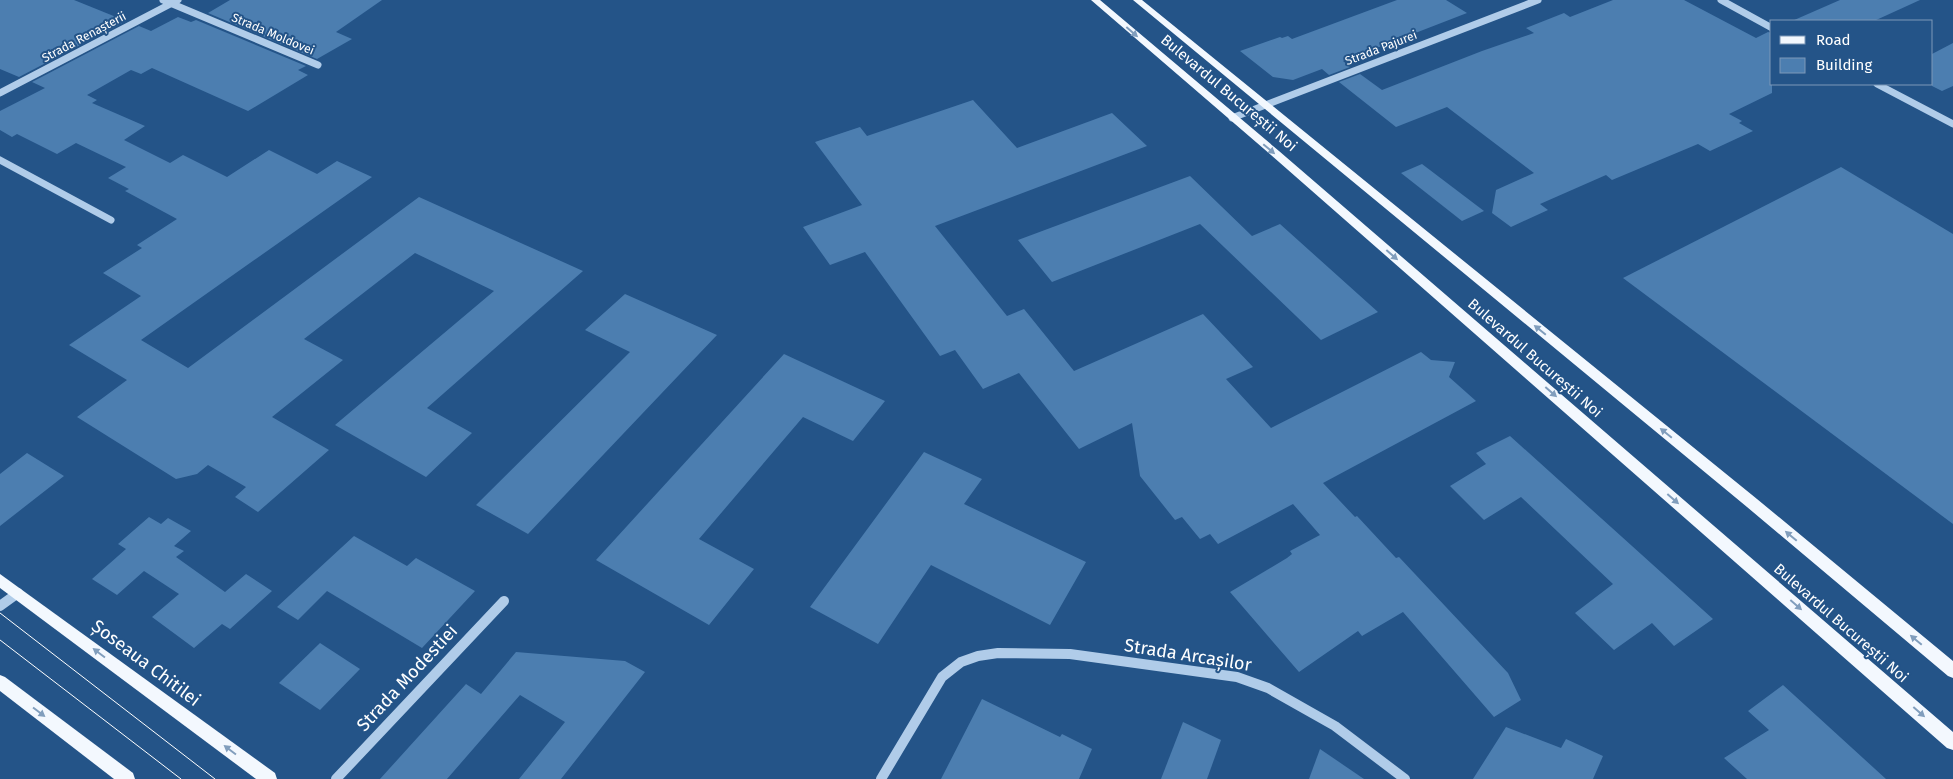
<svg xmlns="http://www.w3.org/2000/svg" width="1953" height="779" viewBox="0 0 1953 779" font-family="'Fira Sans',sans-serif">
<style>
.building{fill:#4c7eb0}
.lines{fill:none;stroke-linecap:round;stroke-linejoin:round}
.minor-far1{stroke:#b0cce9;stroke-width:7}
.minor{stroke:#b0cce9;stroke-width:10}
.major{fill:#f3f8fe;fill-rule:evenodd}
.tram{stroke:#fff;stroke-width:1}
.oneway{fill:#819ebd}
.labels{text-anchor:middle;stroke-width:4;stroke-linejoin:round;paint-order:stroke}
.far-street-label{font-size:12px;fill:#fff;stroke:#245488}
.street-label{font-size:15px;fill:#fff;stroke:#245488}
.near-street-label{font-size:18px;fill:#fff;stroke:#245488}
</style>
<rect width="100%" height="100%" fill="#245488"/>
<g class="building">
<polygon points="0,0 74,0 126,21 19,77 0,69"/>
<polygon points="230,0 382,0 336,32 352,39 317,59 208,13"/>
<polygon points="1397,0 1446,0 1467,13 1343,61 1350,67 1329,75 1322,69 1293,80 1273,77 1240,51 1280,37 1282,38 1288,36 1292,39"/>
<polygon points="1613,0 1684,0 1756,38 1768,32 1772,33 1772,93 1729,114 1742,121 1739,123 1753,131 1710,151 1698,144 1612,180 1606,175 1540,204 1548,210 1511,227 1492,213 1496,190 1534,173 1447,107 1396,127 1339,82 1360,74 1382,90 1482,51 1534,33 1526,28 1564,13 1570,17"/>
<polygon points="1840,0 1920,0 1874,21 1792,21"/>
<polygon points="178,17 191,22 196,20 306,66 298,70 308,75 248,111 152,68 141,74 131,70 87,95 97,100 92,103 145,126 124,140 170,163 183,155 227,177 269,150 317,174 337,161 372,177 141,340 188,368 419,197 583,271 427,408 472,433 426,477 335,425 494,291 415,253 304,339 343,360 272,417 329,450 258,512 235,497 246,487 208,465 197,474 176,479 77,417 127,380 69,345 141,296 103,273 142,248 137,245 177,219 125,191 129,189 108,178 126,167 76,143 57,154 17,134 12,137 0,130 0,111 45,88 32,82 139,26 151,31"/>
<polygon points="1953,43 1953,86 1942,91 1932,86 1932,54"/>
<polygon points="973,100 1017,148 1112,113 1147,146 935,226 1007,316 1024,309 1074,371 1203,314 1253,367 1226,379 1271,428 1421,352 1431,360 1455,362 1449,377 1476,401 1323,483 1355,517 1357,516 1396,558 1399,557 1508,673 1521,700 1494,717 1403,612 1362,636 1358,631 1299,672 1230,592 1287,558 1292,554 1290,551 1320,535 1293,504 1218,544 1210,534 1200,539 1182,517 1175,520 1140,476 1132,423 1079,449 1019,373 983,389 955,350 940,356 865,252 830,265 803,227 862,205 815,142 860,127 867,136"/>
<polygon points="1422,164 1484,211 1462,221 1401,173"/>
<polygon points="1841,167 1953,234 1953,524 1623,278"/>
<polygon points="1190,176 1252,236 1280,224 1378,312 1321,340 1200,224 1052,282 1018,240"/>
<polygon points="625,294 717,335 528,534 476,505 630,352 585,330"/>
<polygon points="784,354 885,401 853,441 803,417 699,539 754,569 709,625 596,560"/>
<polygon points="1510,436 1713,619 1674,646 1652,623 1614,650 1575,613 1613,584 1521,497 1484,520 1450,486 1486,464 1476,453"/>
<polygon points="924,452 982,479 964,504 1086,562 1050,625 931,565 878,644 810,607"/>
<polygon points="27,453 64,476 0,526 0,474"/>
<polygon points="149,517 161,524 168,518 191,531 174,546 184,551 176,557 225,592 246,574 272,591 230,629 222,624 194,648 152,617 179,594 144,571 117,595 92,579 126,549 118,544"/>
<polygon points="354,536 407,566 416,558 475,591 422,648 327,591 298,620 277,607"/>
<polygon points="320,643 360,669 320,710 279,683"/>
<polygon points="516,652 625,661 645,672 561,779 519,779 565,722 520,695 447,779 380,779 466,684 481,694"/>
<polygon points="1783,685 1886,779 1747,779 1724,758 1769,730 1748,711"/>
<polygon points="982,699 1060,737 1062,734 1092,749 1079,779 941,779"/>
<polygon points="1183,722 1221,740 1207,779 1161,779"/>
<polygon points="1506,727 1561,748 1566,739 1603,756 1593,779 1473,779"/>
<polygon points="1320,749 1364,779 1309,779"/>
</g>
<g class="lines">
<g class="minor-far1">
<polyline points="163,0 318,65"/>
<polyline points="1721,0 1772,28"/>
<polyline points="1877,84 1953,124"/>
<polyline points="0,93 178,0"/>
<polyline points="1232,118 1538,0"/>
<polyline points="0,160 111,220"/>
</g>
<g class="minor">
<polyline points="0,606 18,593"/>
<polyline points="336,779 504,601"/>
<polyline points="881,779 942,677 961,662 978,656 998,653 1070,654 1237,677 1268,688 1335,726 1405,779"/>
</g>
<g class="major">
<polygon points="1091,0 1100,0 1279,151 1953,732 1953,750 1947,748 1271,155"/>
<polygon points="1133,0 1142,0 1757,499 1953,661 1953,678 1948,676 1747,507"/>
<polygon points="0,574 275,773 277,779 256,779 0,588"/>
<polygon points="0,675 5,677 133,773 135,779 114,779 0,691"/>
</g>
<g class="tram">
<polyline points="0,613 215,779"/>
<polyline points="0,640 181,779"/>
</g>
</g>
<defs><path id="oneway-solid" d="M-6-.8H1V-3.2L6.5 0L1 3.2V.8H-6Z" transform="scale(1.25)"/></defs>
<g class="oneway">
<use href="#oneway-solid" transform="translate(1132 32) rotate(41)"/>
<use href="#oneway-solid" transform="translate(1269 149) rotate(40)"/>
<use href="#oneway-solid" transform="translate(1392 255) rotate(41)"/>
<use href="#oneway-solid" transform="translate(1540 330) rotate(-141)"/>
<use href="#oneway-solid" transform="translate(1551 392) rotate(41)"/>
<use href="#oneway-solid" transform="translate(1666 433) rotate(-141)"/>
<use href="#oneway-solid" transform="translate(1673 499) rotate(41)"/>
<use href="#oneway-solid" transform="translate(1791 536) rotate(-140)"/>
<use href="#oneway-solid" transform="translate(1796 605) rotate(41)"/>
<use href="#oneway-solid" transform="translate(1916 640) rotate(-140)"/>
<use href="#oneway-solid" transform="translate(99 653) rotate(-143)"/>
<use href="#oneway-solid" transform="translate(39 712) rotate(37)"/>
<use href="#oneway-solid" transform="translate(1919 712) rotate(41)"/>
<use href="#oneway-solid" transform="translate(230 750) rotate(-143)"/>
</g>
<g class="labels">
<g class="far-street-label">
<text transform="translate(273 34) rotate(23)" y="4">Strada Moldovei</text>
<text transform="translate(84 37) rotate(-28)" y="4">Strada Renașterii</text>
<text transform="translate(1381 48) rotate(-21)" y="4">Strada Pajurei</text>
</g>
<g class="street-label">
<text transform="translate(1229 93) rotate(40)" y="5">Bulevardul Bucureștii Noi</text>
<text transform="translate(1535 358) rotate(41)" y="5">Bulevardul Bucureștii Noi</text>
<text transform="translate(1841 623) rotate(41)" y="5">Bulevardul Bucureștii Noi</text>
</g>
<g class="near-street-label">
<text transform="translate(1188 655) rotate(9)" y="6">Strada Arcașilor</text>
<text transform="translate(146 663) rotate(37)" y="6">Șoseaua Chitilei</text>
<text transform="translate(407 678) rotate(-47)" y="6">Strada Modestiei</text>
</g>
</g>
<rect x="1770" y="20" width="162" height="65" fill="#245488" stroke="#7c98b8"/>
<rect x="1780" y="36" width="25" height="8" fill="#f3f8fe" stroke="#7c98b8"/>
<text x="1816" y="45" font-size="15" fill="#ffffff">Road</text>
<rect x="1780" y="58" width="25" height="15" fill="#4c7eb0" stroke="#7c98b8"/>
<text x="1816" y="70" font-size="15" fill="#ffffff">Building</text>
</svg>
